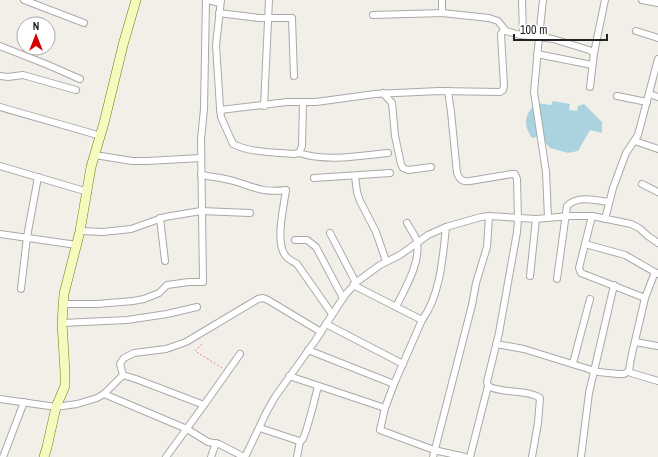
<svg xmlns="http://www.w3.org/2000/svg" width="658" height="457" viewBox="0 0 658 457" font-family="'Archivo Narrow',sans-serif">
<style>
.water{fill:#aad3df}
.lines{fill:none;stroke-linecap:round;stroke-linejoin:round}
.street-casing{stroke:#a9a9a9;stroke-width:8}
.secondary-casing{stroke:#707d05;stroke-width:10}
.path{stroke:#fa8072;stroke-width:1;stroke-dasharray:2 2;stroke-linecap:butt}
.street{stroke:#fff;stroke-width:6}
.secondary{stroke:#f7fabf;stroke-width:9}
</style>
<rect width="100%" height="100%" fill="#f2efe9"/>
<path class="water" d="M553,101L570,104L569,110L577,111L578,106L584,104L602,122V133L590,130L578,151L568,153L550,148L539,136L532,138C523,124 524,114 537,103L551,105Z"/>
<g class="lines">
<g class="street-casing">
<g id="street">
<polyline points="24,0 84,23"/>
<polyline points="207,0 220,3"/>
<path d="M221,0L216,45L220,108L221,117L233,144C251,153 274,152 294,154L299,153L302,146L303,102"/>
<polyline points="442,0 442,13"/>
<polyline points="522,0 523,35"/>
<polyline points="543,0 539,37 534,92 546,172 548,218"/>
<polyline points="642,0 658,3"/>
<polyline points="219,13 259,18 292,18 294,76"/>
<polyline points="373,15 442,13 489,18 498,21 506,31"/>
<polyline points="636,31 658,38"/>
<polyline points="0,46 48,65 80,79"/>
<polyline points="594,53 605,0"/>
<polyline points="537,54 592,65"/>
<polyline points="0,76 8,77 23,75 76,90"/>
<path d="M448,91L451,112L457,173C460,180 462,182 470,181L512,174H515L517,179L518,219L517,232L499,333L487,382L488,386C501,394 528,389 540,398L538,423L532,457"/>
<polyline points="383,93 392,103 395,136 401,164 403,168 408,170 431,167"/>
<polyline points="649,94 658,97"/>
<polyline points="617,96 647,102"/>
<polyline points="264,106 269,0"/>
<polyline points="0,107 101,136"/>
<polyline points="220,110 287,102 316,102 375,94 439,91 500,92 503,90 504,86 501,34 503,31 506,31 520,35 539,37 553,39 589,50 594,53 590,87"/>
<polyline points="635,141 658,149"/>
<path d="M299,153C327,162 359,156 388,153"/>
<polyline points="95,155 132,161 147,161 201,158"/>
<polyline points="0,166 88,192"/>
<path d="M201,175C213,177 226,178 237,182C256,188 265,193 286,190C284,206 275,241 285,255C288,260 293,261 297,264L332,314"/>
<polyline points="355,176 357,192 360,201 376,232 386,261"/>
<polyline points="314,178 390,173"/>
<polyline points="642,184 658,192"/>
<polyline points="592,216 631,224 639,228 648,236 658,243"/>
<polyline points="160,218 165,261"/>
<polyline points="536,219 570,216 592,216 585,244 625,255 658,274"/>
<polyline points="605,219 613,188 626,153 638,135 658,59"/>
<polyline points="80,231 103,232 131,229 165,217 201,211 250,213"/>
<polyline points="330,233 356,283"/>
<polyline points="0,234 77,245"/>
<polyline points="295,240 307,240 316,247 343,298"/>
<polyline points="585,244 579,268 581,273 645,298"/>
<polyline points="655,272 645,298 631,358 629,371 631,373 658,381"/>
<path d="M557,279L567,206C577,195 596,200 609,202"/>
<polyline points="353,285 422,320 394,384"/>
<polyline points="21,289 27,237 38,177"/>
<polyline points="63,304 97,304 133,301 144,299 159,293 167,285 189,282 203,282 201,139 204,109 206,0"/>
<path d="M396,307C404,290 421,263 417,242C416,236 410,229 407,223"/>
<path d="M422,320C440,296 443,257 446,227"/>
<polyline points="62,323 127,320 167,314 197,307"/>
<polyline points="326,324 403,364"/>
<polyline points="635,342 658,346"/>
<polyline points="496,344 524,349 598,372 618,374 624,374 629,371"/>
<polyline points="573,363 590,299"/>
<polyline points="123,375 120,364 124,358 134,353 166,349 186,342 258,299 263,298 268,300 321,332"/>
<polyline points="289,376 385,408 394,384 308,350"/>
<polyline points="104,394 187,429 208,442 219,444 244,457"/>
<polyline points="0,399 56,407 77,404 97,398 104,394 123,375 136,379 204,405 166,457"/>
<polyline points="204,405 240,354"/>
<polyline points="385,408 380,430 434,450 465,457"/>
<path d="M260,428L296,440C299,441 300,442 302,440C306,436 316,394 318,386"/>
<polyline points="3,457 24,402"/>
<polyline points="211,457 216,443"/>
<polyline points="245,457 267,411 275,397 315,341 345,295 358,281 380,265 400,255 428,235 446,227 481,217 489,216 536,219 530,276"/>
<polyline points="297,457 300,441"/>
<polyline points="433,457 472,305 476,283 487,247 489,216"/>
<polyline points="470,457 488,386"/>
<polyline points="581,457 589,393 614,285"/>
</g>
</g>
<g class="secondary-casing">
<polyline id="secondary" points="44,457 47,447 56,407 65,386 65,372 62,323 64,294 80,231 91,167 104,123 123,45 136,0"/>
</g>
<polyline class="path" points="202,344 195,351 222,368"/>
<use href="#street" class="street"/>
<use href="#secondary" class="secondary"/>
</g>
<g transform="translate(36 36)"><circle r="19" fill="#ffffff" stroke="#a7a7a7"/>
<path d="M0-3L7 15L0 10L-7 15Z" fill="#d40000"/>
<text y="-6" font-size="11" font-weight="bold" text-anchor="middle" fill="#222222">N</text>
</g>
<path d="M514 34v6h93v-6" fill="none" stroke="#222222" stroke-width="2"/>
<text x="520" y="34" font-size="12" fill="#222222" stroke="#ffffff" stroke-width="3" paint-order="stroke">100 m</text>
</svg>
